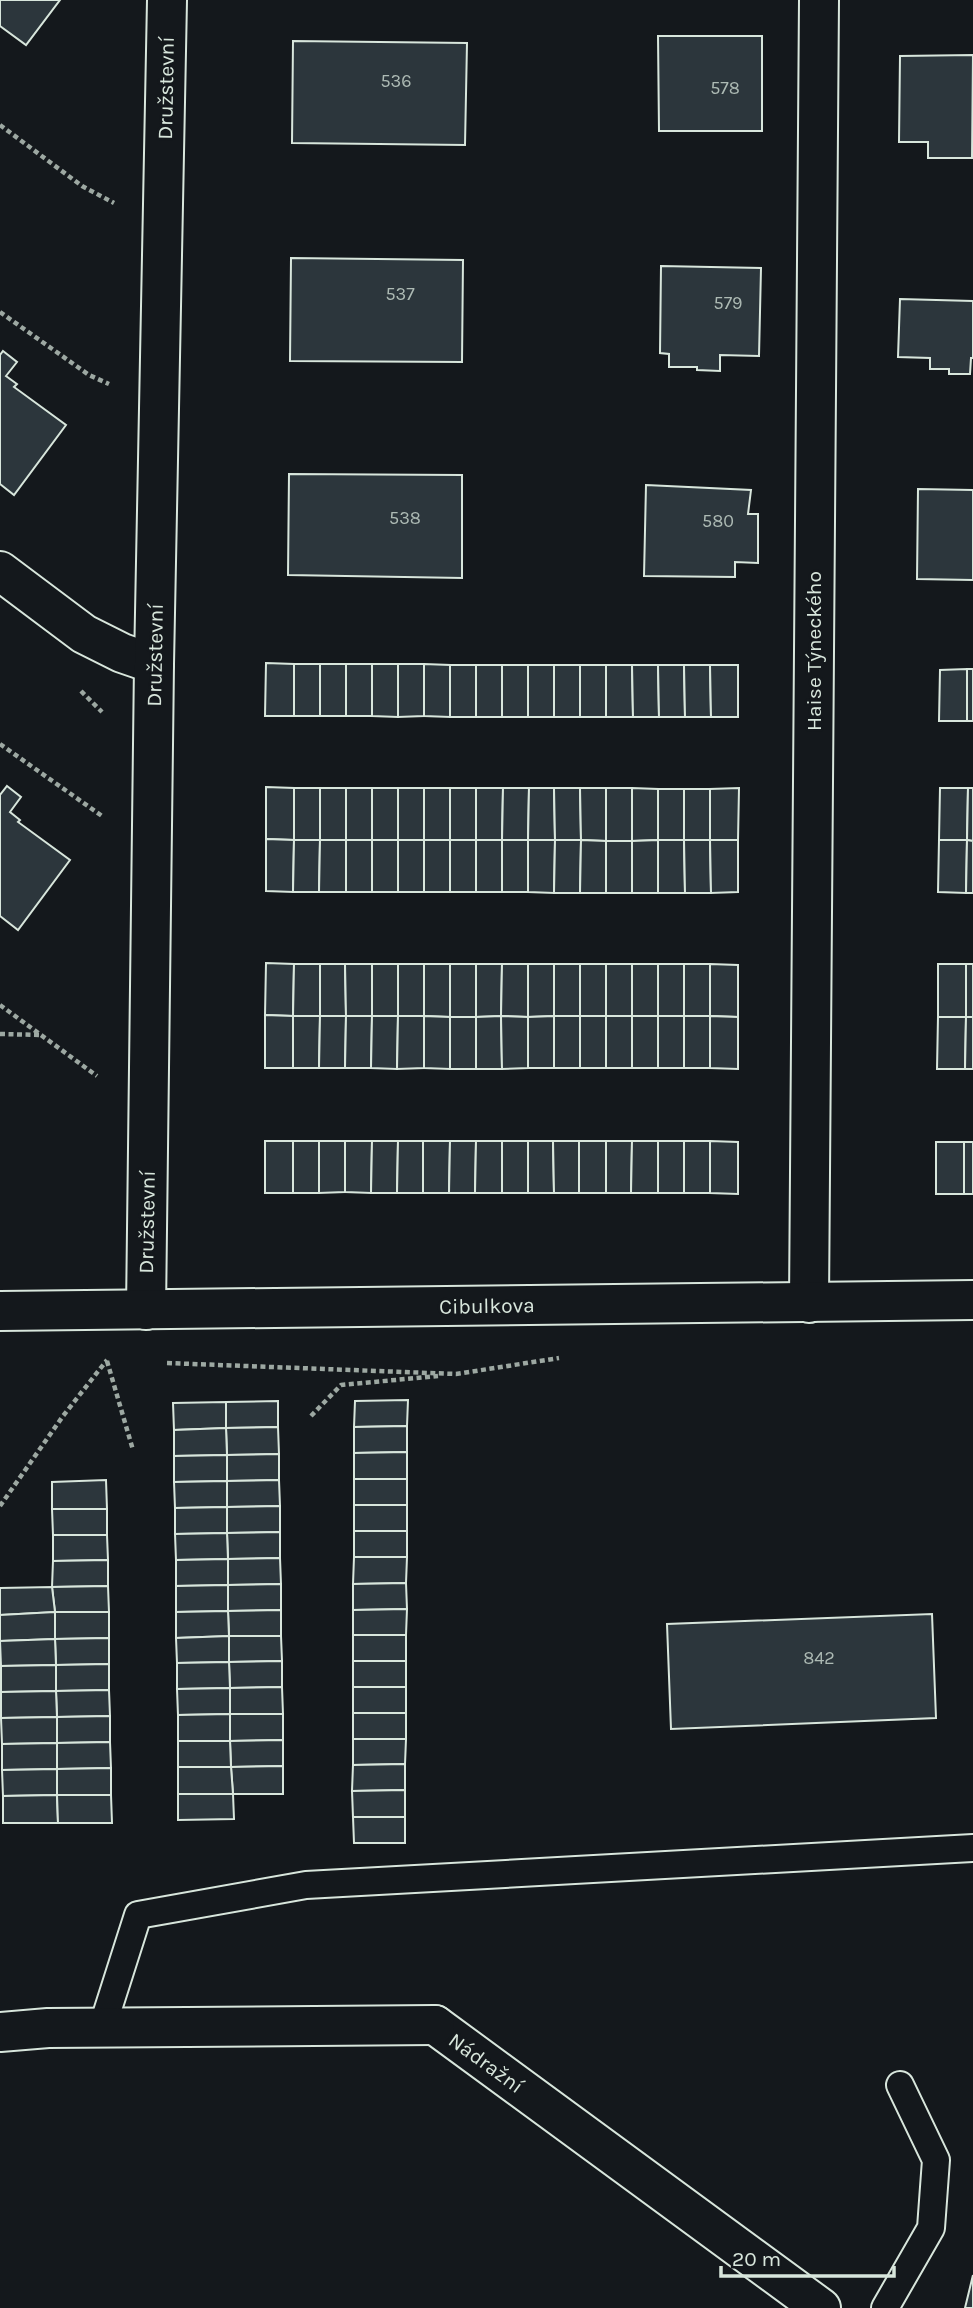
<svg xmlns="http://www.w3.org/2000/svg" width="973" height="2308" viewBox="0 0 973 2308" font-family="Karla,sans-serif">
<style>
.building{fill:#2c363c;stroke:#d8e6dc;stroke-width:2}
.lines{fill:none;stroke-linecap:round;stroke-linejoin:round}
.lane-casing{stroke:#d8e6dc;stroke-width:30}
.street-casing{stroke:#d8e6dc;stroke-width:42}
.secondary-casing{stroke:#d8e6dc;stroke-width:42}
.path{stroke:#9da8a2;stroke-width:4.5;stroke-dasharray:5 3.5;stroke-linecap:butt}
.lane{stroke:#14181c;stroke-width:26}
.street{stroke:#14181c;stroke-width:38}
.secondary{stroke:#14181c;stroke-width:38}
.labels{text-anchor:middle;stroke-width:5;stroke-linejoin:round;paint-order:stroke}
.number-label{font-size:18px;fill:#adbab4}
.street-label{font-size:21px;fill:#d8e6dc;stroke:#14181c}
</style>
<rect width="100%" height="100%" fill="#14181c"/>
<g class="building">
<polygon points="0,0 60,0 26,45 0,26"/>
<polygon points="658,36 762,36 762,131 659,131"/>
<polygon points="293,41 467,43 465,145 292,143"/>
<polygon points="973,55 972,158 928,158 928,142 899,142 900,56"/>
<polygon points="291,258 463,260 462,362 290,361"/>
<polygon points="661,266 761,268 759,356 720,355 720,371 697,370 697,367 669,367 669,354 660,353"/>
<polygon points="900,299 973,301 973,358 971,358 970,374 949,374 949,369 930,369 930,358 898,357"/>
<polygon points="3,351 17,362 6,376 17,384 14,387 66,425 14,495 0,484 0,355"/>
<polygon points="289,474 462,475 462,578 288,575"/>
<polygon points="646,485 751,490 748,514 758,514 758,563 735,562 735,577 644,576"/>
<polygon points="918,489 973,490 973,580 917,579"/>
<polygon points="266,663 294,664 294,716 265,716"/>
<rect x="294" y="664" width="26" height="52"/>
<rect x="320" y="664" width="26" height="52"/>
<rect x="346" y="664" width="26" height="52"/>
<polygon points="372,664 398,664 398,717 372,716"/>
<polygon points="398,664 424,664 424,716 398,717"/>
<polygon points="424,664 450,665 450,717 424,716"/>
<rect x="450" y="665" width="26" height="52"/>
<rect x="476" y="665" width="26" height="52"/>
<rect x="502" y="665" width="26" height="52"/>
<rect x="528" y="665" width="26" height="52"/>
<rect x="554" y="665" width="26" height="52"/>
<rect x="580" y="665" width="26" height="52"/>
<polygon points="606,665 632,665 633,717 606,717"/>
<polygon points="632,665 658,665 659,717 633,717"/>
<polygon points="658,665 684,665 685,717 659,717"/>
<polygon points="684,665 710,665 711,717 685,717"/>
<polygon points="710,665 738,665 738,717 711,717"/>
<polygon points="967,669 967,721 939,721 940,670"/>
<rect x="967" y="669" width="6" height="52"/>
<polygon points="7,786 21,797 10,812 20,820 18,822 70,860 18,930 0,916 0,795"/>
<polygon points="266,787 294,788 294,840 266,839"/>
<rect x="294" y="788" width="26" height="52"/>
<rect x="320" y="788" width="26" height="52"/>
<rect x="346" y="788" width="26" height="52"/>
<rect x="372" y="788" width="26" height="52"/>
<rect x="398" y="788" width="26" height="52"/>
<rect x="424" y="788" width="26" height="52"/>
<rect x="450" y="788" width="26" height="52"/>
<polygon points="476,788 503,788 502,840 476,840"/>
<polygon points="503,788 529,788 528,840 502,840"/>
<polygon points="529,788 554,788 555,840 528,840"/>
<polygon points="554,788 580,788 581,840 555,840"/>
<polygon points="580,788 606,788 606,841 581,840"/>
<rect x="606" y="788" width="26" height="53"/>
<polygon points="632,788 658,789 658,840 632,841"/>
<polygon points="739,788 738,840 710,840 710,789"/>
<polygon points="940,788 968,788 967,840 939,840"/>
<polygon points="968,788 973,788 973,841 967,840"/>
<rect x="658" y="789" width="26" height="51"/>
<rect x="684" y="789" width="26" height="51"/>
<polygon points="266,839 294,840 293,892 266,891"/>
<polygon points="294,840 320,840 319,892 293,892"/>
<polygon points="320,840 346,840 346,892 319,892"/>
<rect x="346" y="840" width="26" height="52"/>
<rect x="372" y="840" width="26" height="52"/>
<rect x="398" y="840" width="26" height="52"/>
<rect x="424" y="840" width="26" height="52"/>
<rect x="450" y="840" width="26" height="52"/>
<rect x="476" y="840" width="26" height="52"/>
<rect x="502" y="840" width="26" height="52"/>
<polygon points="528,840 555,840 554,893 528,892"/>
<polygon points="555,840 581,840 580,893 554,893"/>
<polygon points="581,840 606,841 606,893 580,893"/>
<polygon points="658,840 684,840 685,893 658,893"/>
<polygon points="658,840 658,893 632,893 632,841"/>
<polygon points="684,840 710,840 711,893 685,893"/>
<polygon points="710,840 738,840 738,892 711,893"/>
<polygon points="939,840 967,840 966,893 938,892"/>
<polygon points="967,840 973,841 973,893 966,893"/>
<rect x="606" y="841" width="26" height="52"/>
<polygon points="266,963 294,964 293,1016 265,1015"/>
<polygon points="294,964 320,964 320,1016 293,1016"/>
<polygon points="320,964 345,964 346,1016 320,1016"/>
<polygon points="345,964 372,964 372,1016 346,1016"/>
<rect x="372" y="964" width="26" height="52"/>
<rect x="398" y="964" width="26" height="52"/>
<polygon points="424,964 450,964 450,1017 424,1016"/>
<rect x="450" y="964" width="26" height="53"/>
<polygon points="476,964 502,964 501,1016 476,1017"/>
<polygon points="502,964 528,964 528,1017 501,1016"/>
<polygon points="528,964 554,964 554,1016 528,1017"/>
<rect x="554" y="964" width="26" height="52"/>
<rect x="580" y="964" width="26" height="52"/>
<rect x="606" y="964" width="26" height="52"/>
<rect x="632" y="964" width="26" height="52"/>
<rect x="658" y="964" width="26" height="52"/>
<rect x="684" y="964" width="26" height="52"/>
<polygon points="710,964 738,965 738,1017 710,1016"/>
<rect x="938" y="964" width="28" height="53"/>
<rect x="966" y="964" width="7" height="53"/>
<polygon points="265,1015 293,1016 293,1068 265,1068"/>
<polygon points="293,1016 320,1016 319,1068 293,1068"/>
<polygon points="320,1016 346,1016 345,1068 319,1068"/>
<polygon points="346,1016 372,1016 371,1068 345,1068"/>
<polygon points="372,1016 398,1016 397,1069 371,1068"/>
<polygon points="398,1016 424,1016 424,1068 397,1069"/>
<polygon points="424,1016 450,1017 450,1069 424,1068"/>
<polygon points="501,1016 502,1069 476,1069 476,1017"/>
<polygon points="501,1016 528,1017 528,1068 502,1069"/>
<rect x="554" y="1016" width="26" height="52"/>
<polygon points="554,1016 554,1068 528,1068 528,1017"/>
<rect x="580" y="1016" width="26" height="52"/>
<rect x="606" y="1016" width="26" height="52"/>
<rect x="632" y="1016" width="26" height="52"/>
<rect x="658" y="1016" width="26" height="52"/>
<rect x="684" y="1016" width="26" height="52"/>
<polygon points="710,1016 738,1017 738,1069 710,1068"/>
<rect x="450" y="1017" width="26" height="52"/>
<polygon points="938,1017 966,1017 965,1069 937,1069"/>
<polygon points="966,1017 973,1017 973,1069 965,1069"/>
<rect x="265" y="1141" width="28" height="52"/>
<rect x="293" y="1141" width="26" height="52"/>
<polygon points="319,1141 345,1141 345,1192 319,1193"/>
<polygon points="345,1141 372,1141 371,1193 345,1192"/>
<polygon points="372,1141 398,1141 397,1193 371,1193"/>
<polygon points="398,1141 423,1141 423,1193 397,1193"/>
<polygon points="423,1141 450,1141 449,1193 423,1193"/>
<polygon points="450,1141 476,1141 475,1193 449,1193"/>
<polygon points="476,1141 502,1141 502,1193 475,1193"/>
<rect x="502" y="1141" width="26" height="52"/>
<polygon points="528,1141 553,1141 554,1193 528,1193"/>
<polygon points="553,1141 579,1141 579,1193 554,1193"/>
<rect x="579" y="1141" width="27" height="52"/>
<polygon points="606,1141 632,1141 631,1193 606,1193"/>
<polygon points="632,1141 658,1141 658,1193 631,1193"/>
<rect x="658" y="1141" width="26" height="52"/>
<rect x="684" y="1141" width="26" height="52"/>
<polygon points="710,1141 738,1142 738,1194 710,1193"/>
<rect x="936" y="1142" width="28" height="52"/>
<rect x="964" y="1142" width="9" height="52"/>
<polygon points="408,1400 407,1426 354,1427 355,1401"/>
<polygon points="278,1401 278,1427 226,1428 226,1402"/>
<polygon points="226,1402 226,1428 174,1430 173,1403"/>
<polygon points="407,1426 407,1452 354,1453 354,1427"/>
<polygon points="278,1427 279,1454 227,1455 226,1428"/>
<polygon points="226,1428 227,1455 174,1456 174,1430"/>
<polygon points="407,1452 407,1479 354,1479 354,1453"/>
<polygon points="279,1454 279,1480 227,1481 227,1455"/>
<polygon points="227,1455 227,1481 174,1482 174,1456"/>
<rect x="354" y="1479" width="53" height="26"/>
<polygon points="106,1480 107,1509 52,1509 52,1482"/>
<polygon points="279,1480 280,1506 227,1507 227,1481"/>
<polygon points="227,1481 227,1507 175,1508 174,1482"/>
<rect x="354" y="1505" width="53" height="26"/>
<polygon points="280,1506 280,1532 227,1533 227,1507"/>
<polygon points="227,1507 227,1533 175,1534 175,1508"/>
<polygon points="52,1509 107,1509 107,1535 53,1535"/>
<rect x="354" y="1531" width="53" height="26"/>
<polygon points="280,1532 280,1558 228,1559 227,1533"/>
<polygon points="227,1533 228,1559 176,1560 175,1534"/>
<polygon points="53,1535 107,1535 108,1560 53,1561"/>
<polygon points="354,1557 407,1557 406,1583 353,1584"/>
<polygon points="280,1558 281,1584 228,1585 228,1559"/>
<polygon points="228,1559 228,1585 176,1586 176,1560"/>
<polygon points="108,1560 108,1586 52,1587 53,1561"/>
<polygon points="406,1583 407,1609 353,1610 353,1584"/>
<polygon points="281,1584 281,1610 228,1611 228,1585"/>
<polygon points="228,1585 228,1611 176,1612 176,1586"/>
<polygon points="108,1586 109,1612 55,1612 52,1587"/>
<polygon points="52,1587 55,1612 0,1615 0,1588"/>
<polygon points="407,1609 406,1635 353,1635 353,1610"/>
<polygon points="281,1610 281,1636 229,1636 228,1611"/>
<polygon points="228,1611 229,1636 176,1638 176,1612"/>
<polygon points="55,1612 55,1639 0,1641 0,1615"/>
<polygon points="55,1612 109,1612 109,1638 55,1639"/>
<polygon points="932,1614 936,1718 671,1729 667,1624"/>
<rect x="353" y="1635" width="53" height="26"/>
<polygon points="229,1636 281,1636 282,1661 229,1662"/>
<polygon points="229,1636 229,1662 177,1663 176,1638"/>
<polygon points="109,1638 109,1664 56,1665 55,1639"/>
<polygon points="55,1639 56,1665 1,1666 0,1641"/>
<polygon points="282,1661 282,1687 230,1688 229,1662"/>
<rect x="353" y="1661" width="53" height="26"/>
<polygon points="229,1662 230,1688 177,1689 177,1663"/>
<polygon points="109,1664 109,1690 56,1691 56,1665"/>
<polygon points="56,1665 56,1691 1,1692 1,1666"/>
<polygon points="282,1687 283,1714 230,1714 230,1688"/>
<rect x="353" y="1687" width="53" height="26"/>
<polygon points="230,1688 230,1714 178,1715 177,1689"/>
<polygon points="109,1690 110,1716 57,1717 56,1691"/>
<polygon points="56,1691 57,1717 1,1718 1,1692"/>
<rect x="353" y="1713" width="53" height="26"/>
<polygon points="230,1714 283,1714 283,1740 230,1741"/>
<polygon points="230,1714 230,1741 178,1741 178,1715"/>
<polygon points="110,1716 110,1742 57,1743 57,1717"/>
<polygon points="57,1717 57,1743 2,1744 1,1718"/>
<polygon points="353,1739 406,1739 405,1764 353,1765"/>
<polygon points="283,1740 283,1766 231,1767 230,1741"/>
<polygon points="178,1741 230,1741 231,1767 178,1767"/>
<polygon points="110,1742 111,1768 57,1769 57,1743"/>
<polygon points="57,1743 57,1769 2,1770 2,1744"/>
<polygon points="405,1764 405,1790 352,1791 353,1765"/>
<polygon points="283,1766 283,1794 233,1794 231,1767"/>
<polygon points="178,1767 231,1767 233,1794 178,1794"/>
<polygon points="111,1768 111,1795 57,1795 57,1769"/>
<polygon points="57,1769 57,1795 3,1796 2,1770"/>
<polygon points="405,1790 405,1817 353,1817 352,1791"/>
<polygon points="178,1794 233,1794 234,1819 178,1820"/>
<polygon points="57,1795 58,1823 3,1823 3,1796"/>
<polygon points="57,1795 111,1795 112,1823 58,1823"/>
<polygon points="353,1817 405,1817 405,1843 354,1843"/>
<polygon points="973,2275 973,2308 965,2308"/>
</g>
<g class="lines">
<g class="lane-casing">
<g id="lane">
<polyline points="102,2028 138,1915 306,1885 973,1848"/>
<polyline points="885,2308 931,2228 936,2160 900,2085"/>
</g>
</g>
<g class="street-casing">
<g id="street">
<polyline points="0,571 84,634 122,653 154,664"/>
<polyline points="809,1303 819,0"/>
<polyline points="146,1310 154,664 167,0"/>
<polyline points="0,1311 973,1300"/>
<polyline points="435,2025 821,2308"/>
</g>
</g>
<g class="secondary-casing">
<polyline id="secondary" points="0,2032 48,2028 435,2025"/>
</g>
<g class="path">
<polyline points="0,125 82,186 114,203"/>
<polyline points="0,312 89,375 109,384"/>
<polyline points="81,691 102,712"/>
<polyline points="0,744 102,816"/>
<polyline points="0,1005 97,1076"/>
<polyline points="0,1034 41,1035"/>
<polyline points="107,1361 133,1450"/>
<polyline points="167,1363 456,1374 559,1358"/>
<polyline points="311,1416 341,1385 438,1376"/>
<polyline points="0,1506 63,1416 107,1360"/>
</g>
<use href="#lane" class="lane"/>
<use href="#street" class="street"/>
<use href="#secondary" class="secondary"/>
</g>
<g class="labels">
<g class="number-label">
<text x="396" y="87">536</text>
<text x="725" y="94">578</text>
<text x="400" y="300">537</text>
<text x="728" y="309">579</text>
<text x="405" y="524">538</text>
<text x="718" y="527">580</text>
<text x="819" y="1664">842</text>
</g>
<g class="street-label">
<text transform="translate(166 88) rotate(-89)" y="7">Družstevní</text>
<text transform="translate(814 651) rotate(-90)" y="7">Haise Týneckého</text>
<text transform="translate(155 655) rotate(-89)" y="7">Družstevní</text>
<text transform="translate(147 1222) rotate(-89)" y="7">Družstevní</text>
<text transform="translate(487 1306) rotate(-1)" y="7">Cibulkova</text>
<text transform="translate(486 2063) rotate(36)" y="7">Nádražní</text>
</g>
</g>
<path d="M721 2266v10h173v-10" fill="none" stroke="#d8e6dc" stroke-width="3.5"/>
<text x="732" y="2266" font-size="21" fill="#d8e6dc" stroke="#14181c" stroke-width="5" paint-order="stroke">20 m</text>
</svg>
